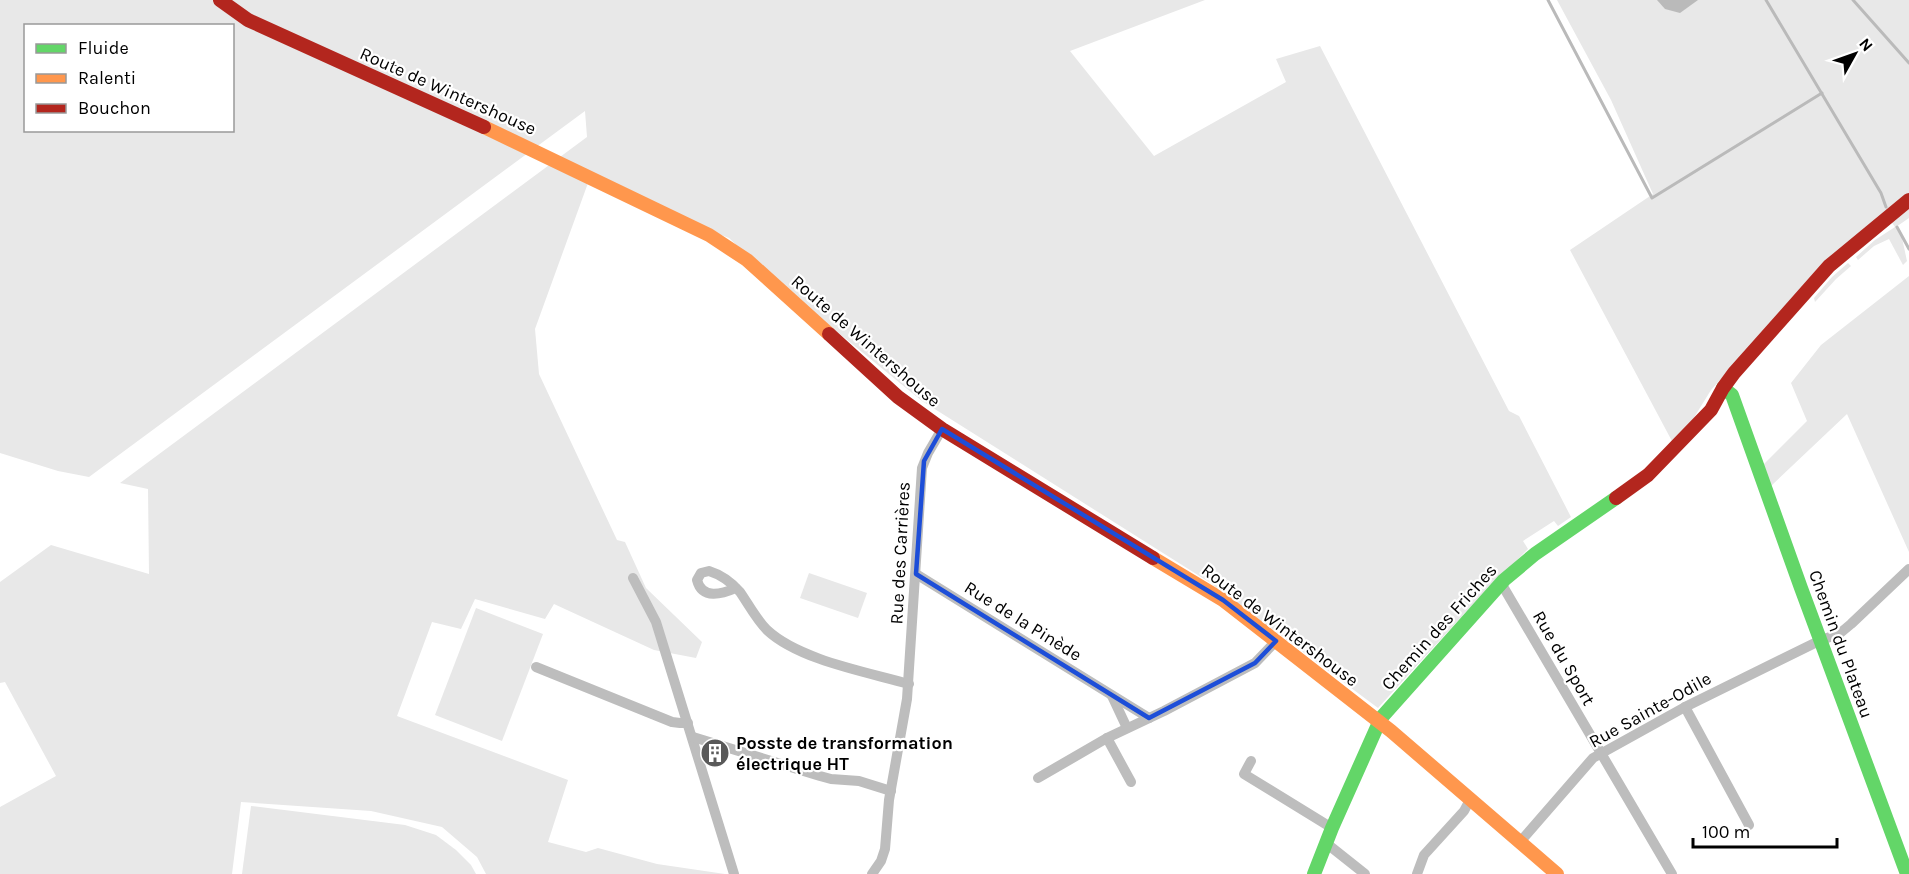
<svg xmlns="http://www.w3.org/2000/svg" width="1909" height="874" viewBox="0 0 1909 874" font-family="Karla,sans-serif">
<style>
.green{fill:#e8e8e8;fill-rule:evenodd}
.water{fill:#bababa}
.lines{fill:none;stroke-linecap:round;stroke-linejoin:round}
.stream{stroke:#bababa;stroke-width:3}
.street{stroke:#bdbdbd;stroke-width:10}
.fast{stroke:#63d668;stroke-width:14}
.slow{stroke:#ff974d;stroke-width:14}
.jam{stroke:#b3261e;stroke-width:14}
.marked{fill:none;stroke:#1d4ed8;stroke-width:4.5;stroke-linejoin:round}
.labels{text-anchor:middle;stroke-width:4.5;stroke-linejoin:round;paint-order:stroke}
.street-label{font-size:18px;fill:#000;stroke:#fff}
.poi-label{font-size:18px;font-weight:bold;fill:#000;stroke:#fff;text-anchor:start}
</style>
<rect width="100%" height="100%" fill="#fff"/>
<g class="green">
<path d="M0,0H1205L1070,51L1154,156L1286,82L1276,59L1320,46L1509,411L1519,416L1571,517L1558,526L1554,521L1523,541L1528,549L1464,614L1378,708L1209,582L922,401L770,277L729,238L588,183L535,329L539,374L617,540L625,542L646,588L702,642L696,658L654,650L554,604L545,619L475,599L461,629L432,622L397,716L568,780L548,842L586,852L598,848L657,864L725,874H486L477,857L442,827L371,811L241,802L232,874H0V807L56,776L5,682L0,683V582L51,545L149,574L148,489L120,483L587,137L585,111L89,477L58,471L0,453ZM26,26H232V130H26Z"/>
<polygon points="1557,0 1909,0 1909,218 1896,227 1902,238 1907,261 1903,265 1889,239 1874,246 1858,260 1856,257 1875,240 1895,227 1890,220 1824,263 1711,390 1690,424 1673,443 1570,250 1653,194 1611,100"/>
<polygon points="1848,263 1851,266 1836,279 1815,302 1814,298 1832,277"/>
<polygon points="1909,276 1909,552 1847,414 1771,486 1763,465 1807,421 1791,383 1821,345"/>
<polygon points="809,573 867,593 858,618 800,598"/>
<polygon points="476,608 543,634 502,741 435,715"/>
<polygon points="251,806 405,825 436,835 456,850 471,865 476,874 242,874"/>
</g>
<polygon class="water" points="1657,0 1698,0 1680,13 1665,9"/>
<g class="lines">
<g class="stream">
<polyline points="1548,0 1652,198 1822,93"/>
<polyline points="1766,0 1881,193 1886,207"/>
<polyline points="1853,0 1909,63"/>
<polyline points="1897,227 1909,249"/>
</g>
<g class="street">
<polyline points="916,574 1149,718"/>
<polyline points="633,578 656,622 734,874"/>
<polyline points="1501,583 1672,874"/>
<path d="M736,588C722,594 702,600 697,580L701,573L709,571C722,575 732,583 740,592C749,605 756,619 767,630C799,660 867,672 909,684"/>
<polyline points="536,667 672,722 680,723 688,723"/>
<polyline points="1112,696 1127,728"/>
<polyline points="1685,707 1749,825"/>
<polyline points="693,737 820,776 831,779 859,781 891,791"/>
<polyline points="1107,738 1131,782"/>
<polyline points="1251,761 1244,774 1332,828"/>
<polyline points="1038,778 1107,738 1164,711 1255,663 1276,641"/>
<polyline points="1520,842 1593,758 1685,707 1821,640 1839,634 1851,624 1909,569"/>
<polyline points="1326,843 1365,874"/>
<polyline points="872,874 881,861 885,849 889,800 907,699 922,468 928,453 942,429"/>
<polyline points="1417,874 1424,855 1464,811 1471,798"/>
</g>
<g class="fast">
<polyline points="1723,388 1732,395 1801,588 1907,874"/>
<polyline points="1314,874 1332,828 1381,718 1504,580 1535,554 1616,498"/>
</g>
<g class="slow">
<polyline points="484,127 709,235 747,260 829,334"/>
<polyline points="1153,558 1223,600 1391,731 1557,874"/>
</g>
<g class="jam">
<polyline points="220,0 248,20 484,127"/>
<polyline points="829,334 898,397 942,429 1153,558"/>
<polyline points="1616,498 1648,475 1711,410 1723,388 1734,373 1829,266 1909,200"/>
</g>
</g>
<path class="marked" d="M942,429L1223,600L1276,641L1255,663L1149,718L916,574L924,461Z"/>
<defs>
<g id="building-disc" transform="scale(1.5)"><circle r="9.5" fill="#595959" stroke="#fff"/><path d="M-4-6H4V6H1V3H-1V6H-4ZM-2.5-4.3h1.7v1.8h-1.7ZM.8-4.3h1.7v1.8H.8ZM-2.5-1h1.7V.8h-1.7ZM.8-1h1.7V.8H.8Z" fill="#fff"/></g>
</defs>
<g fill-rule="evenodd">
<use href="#building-disc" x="715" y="753"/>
</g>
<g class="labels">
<g class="street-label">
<text transform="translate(448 91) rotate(24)" y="6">Route de Wintershouse</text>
<text transform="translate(866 341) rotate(41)" y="6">Route de Wintershouse</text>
<text transform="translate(900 553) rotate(-87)" y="6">Rue des Carrières</text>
<text transform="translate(1023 621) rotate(32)" y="6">Rue de la Pinède</text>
<text transform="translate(1280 625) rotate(37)" y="6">Route de Wintershouse</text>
<text transform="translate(1439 627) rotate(-48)" y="6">Chemin des Friches</text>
<text transform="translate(1841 644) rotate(70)" y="6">Chemin du Plateau</text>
<text transform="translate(1564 658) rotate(60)" y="6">Rue du Sport</text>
<text transform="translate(1650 710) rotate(-29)" y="6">Rue Sainte-Odile</text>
</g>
<g class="poi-label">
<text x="736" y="749">Posste de transformation<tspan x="736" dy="21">électrique HT</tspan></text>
</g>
</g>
<rect x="24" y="24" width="210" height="108" fill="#ffffff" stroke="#999999" stroke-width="1.5"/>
<rect x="36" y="44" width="30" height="9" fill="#63d668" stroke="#999999" stroke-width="1.5"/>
<text x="78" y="54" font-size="18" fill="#000000">Fluide</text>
<rect x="36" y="74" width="30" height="9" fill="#ff974d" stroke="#999999" stroke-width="1.5"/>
<text x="78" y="84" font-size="18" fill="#000000">Ralenti</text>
<rect x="36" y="104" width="30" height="9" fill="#b3261e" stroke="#999999" stroke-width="1.5"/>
<text x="78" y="114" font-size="18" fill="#000000">Bouchon</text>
<g transform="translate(1855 54) rotate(50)" stroke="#ffffff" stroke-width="4.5" paint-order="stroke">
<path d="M0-4.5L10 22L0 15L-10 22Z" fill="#000000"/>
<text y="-9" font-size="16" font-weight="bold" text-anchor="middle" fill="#000000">N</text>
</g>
<path d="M1693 838v9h144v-9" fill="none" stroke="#000000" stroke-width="3"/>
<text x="1702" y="838" font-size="18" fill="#000000" stroke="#ffffff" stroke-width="4.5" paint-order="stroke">100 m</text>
</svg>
